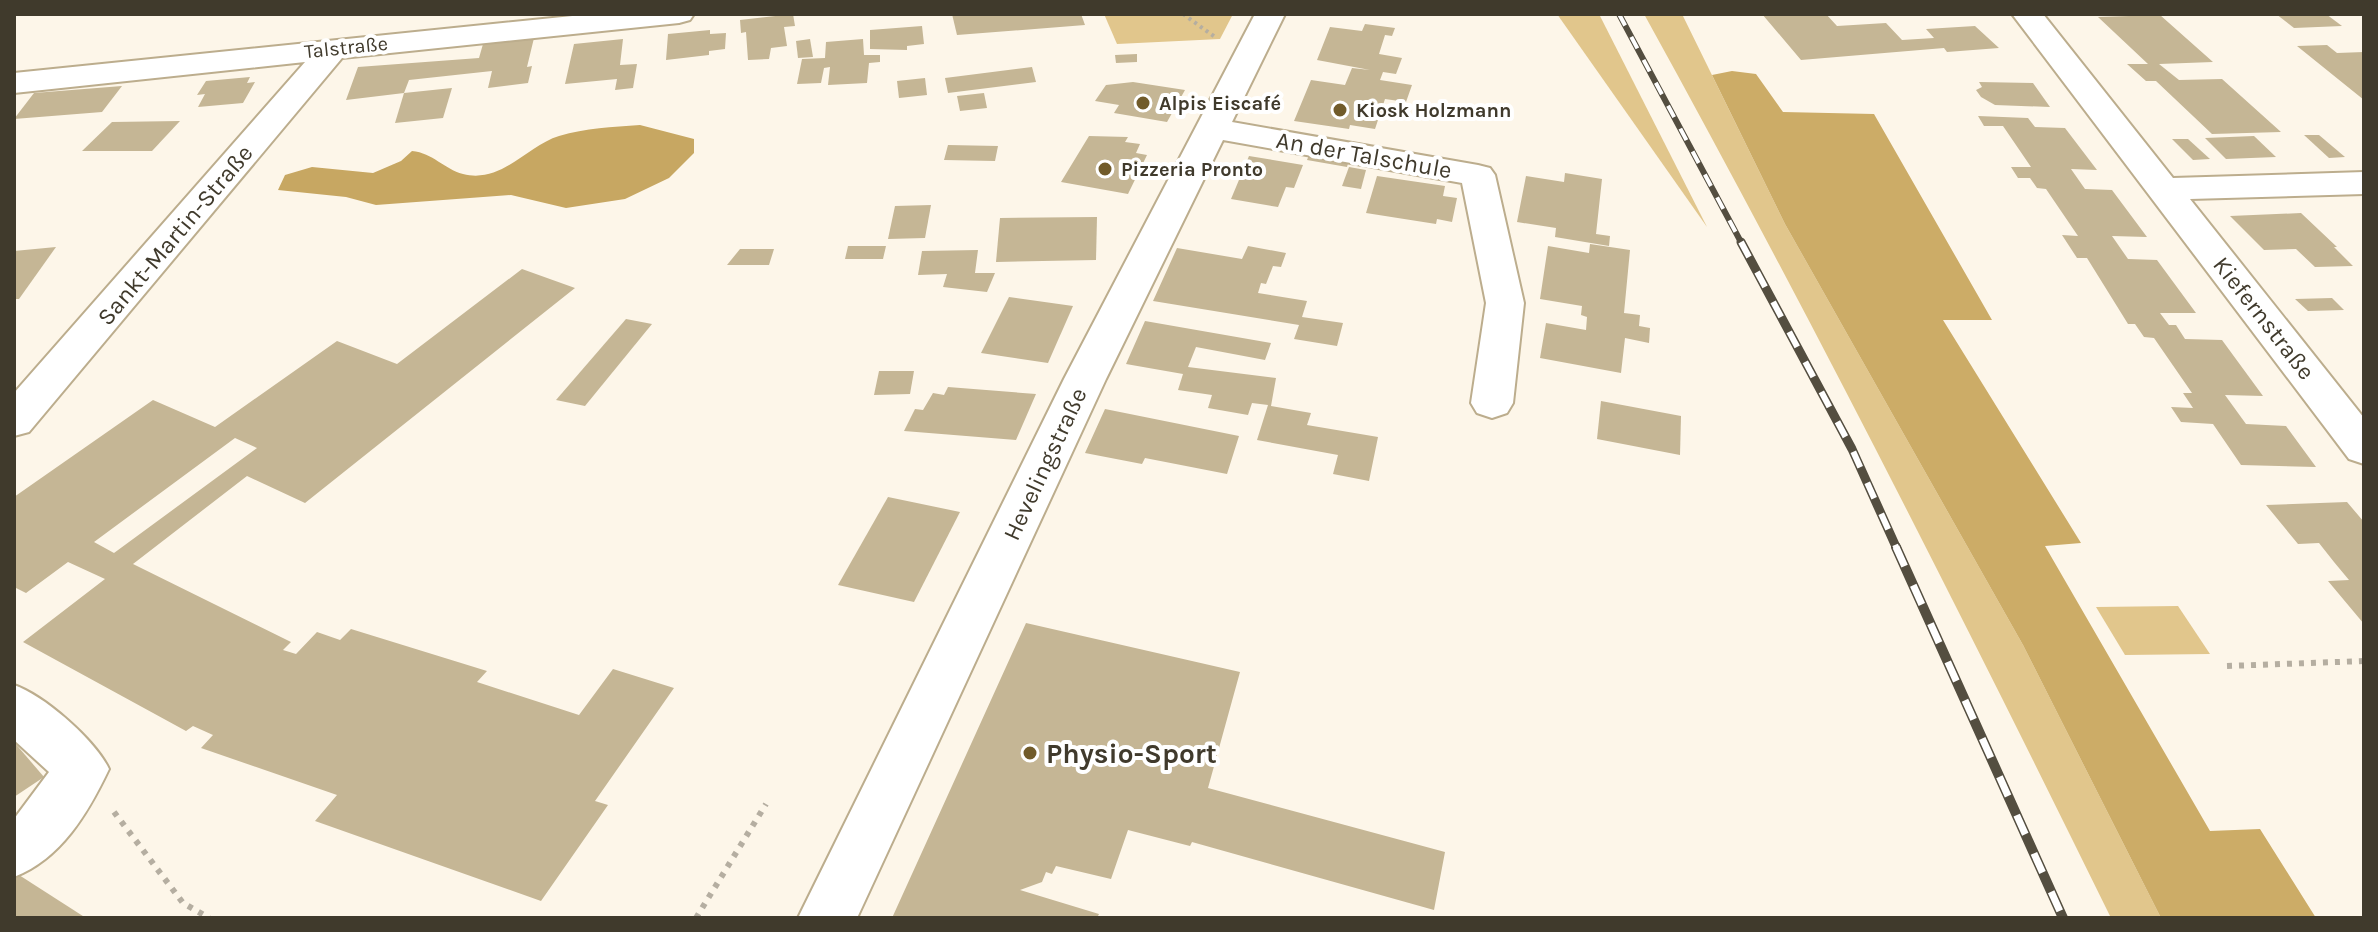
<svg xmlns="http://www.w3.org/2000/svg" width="2378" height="932" viewBox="0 0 2378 932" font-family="Karla,sans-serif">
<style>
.green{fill:#e1c68c}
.forest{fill:#ccac67}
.water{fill:#c7a762}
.building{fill:#c5b695;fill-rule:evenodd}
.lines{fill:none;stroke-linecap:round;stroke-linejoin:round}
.minor-casing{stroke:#bcad8d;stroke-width:4}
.path-far1{stroke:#b5aea1;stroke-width:4;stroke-dasharray:3 4;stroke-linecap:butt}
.path{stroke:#b5aea1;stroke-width:6;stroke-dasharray:5 7;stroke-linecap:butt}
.minor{fill:#fff;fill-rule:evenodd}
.rail-far2-casing{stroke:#544e40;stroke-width:6}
.rail-far1-casing{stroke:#544e40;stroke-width:9}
.rail-casing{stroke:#544e40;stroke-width:10}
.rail-far2{stroke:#fff;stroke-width:4;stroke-dasharray:13;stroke-linecap:butt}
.rail-far1{stroke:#fff;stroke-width:6;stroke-dasharray:17;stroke-linecap:butt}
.rail{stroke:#fff;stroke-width:7;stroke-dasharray:21;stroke-linecap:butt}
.poi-dot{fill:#715b2a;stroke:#fff;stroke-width:3}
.labels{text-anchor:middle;stroke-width:8;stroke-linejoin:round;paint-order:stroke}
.far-street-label{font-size:20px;fill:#403a2c;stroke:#fff}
.far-poi-label{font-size:20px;font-weight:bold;fill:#403a2c;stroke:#fff;text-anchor:start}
.street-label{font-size:24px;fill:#403a2c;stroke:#fff}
.near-poi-label{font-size:28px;font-weight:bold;fill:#403a2c;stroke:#fff;text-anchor:start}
</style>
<rect width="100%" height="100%" fill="#fdf6e9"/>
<g class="green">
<polygon points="1104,14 1233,14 1220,39 1117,44"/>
<polygon points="1557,14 1599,14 1707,227"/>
<path d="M1644,14H1682L1785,224L2023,645L2161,918H2111C1961,613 1808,311 1644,14Z"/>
<polygon points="2178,606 2210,654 2125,655 2096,607"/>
</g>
<polygon class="forest" points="1732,71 1756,74 1783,112 1874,114 1992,320 1943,320 2081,543 2045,546 2210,831 2260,829 2316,918 2161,918 2023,645 1785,224 1712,75"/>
<path class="water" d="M640,125L694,139V153L669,178L625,199L566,208L511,195L376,205L346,197L278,190L285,175L312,167L373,173L401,161L412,151C433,153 444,169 463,174C502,184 528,145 559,136C586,128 612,127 640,125Z"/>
<g class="building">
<polygon points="793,14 795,26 784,27 787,46 771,48 769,59 748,60 746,32 741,33 740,20"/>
<polygon points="952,14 1081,14 1085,25 957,35"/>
<polygon points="1762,14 1826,14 1837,26 1886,23 1902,40 1934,38 1926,29 1975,26 1999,48 1947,52 1944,48 1801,60"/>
<polygon points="2276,14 2326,14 2342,26 2294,28"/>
<polygon points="2160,15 2213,62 2159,64 2179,80 2222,79 2281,132 2212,134 2156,81 2146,81 2127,64 2148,64 2098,17"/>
<polygon points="1365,24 1395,28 1392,36 1385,35 1379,54 1402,58 1396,74 1383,72 1380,80 1412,85 1406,102 1385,99 1375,129 1350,125 1349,129 1294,121 1311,80 1345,85 1352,68 1370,70 1317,60 1330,27 1362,31"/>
<polygon points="922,26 924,44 907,46 907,50 870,49 870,30"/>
<polygon points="710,30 710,34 726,33 725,49 709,51 709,55 666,60 668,34"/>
<polygon points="534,38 527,67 532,66 528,83 488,88 492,71 409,80 404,93 346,100 358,67 479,58 483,44"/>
<polygon points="623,39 620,65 637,64 633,88 615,90 617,79 565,84 574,44"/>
<polygon points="810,39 813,57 798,58 796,41"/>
<polygon points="863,39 864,55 880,55 880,62 869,63 867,83 828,85 830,67 824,68 821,83 797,84 802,59 825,58 826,42"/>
<polygon points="2327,45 2337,53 2364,52 2364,100 2297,46"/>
<polygon points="1137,54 1137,62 1116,63 1115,55"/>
<polygon points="1032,67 1036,82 948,93 945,78"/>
<polygon points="250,77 247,83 255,82 243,103 198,107 205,94 197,95 206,81"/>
<polygon points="925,78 927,95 899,98 897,81"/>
<polygon points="1133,82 1185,90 1167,122 1114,113 1119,105 1095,101 1106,85"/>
<polygon points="1979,82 2033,83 2050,107 1995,105 1981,97 1976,90 1982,87"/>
<polygon points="122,86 102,112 14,119 34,93"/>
<polygon points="452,88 443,118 395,123 404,93"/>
<polygon points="984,93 987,108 960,111 957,96"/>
<polygon points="1978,116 2028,118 2035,127 2065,128 2097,170 2071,169 2085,189 2112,190 2147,237 2112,236 2128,259 2157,260 2196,313 2160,313 2169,325 2176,325 2185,339 2222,340 2263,396 2225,395 2246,424 2286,426 2316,467 2241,465 2213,424 2181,422 2171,407 2193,408 2183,393 2192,393 2154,338 2144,337 2135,324 2128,324 2087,258 2077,258 2062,235 2078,236 2046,189 2037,188 2030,178 2018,178 2011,167 2031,167 2003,126 1984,126"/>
<polygon points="180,121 152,151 82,151 112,122"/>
<polygon points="2304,135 2319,135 2345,157 2329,158"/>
<polygon points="1089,136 1128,137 1125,142 1140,144 1136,153 1147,155 1128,194 1061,182"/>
<polygon points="2254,136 2276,157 2226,159 2205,138"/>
<polygon points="2172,139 2188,139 2210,159 2193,160"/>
<polygon points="948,145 998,146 995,161 944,160"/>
<polygon points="1311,150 1350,156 1347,167 1307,160"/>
<polygon points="1249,156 1303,165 1294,188 1286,187 1278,207 1231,199"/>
<polygon points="1349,167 1366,170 1361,189 1342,186"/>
<polygon points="1565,173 1602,179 1596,234 1610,236 1609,246 1555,237 1556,228 1517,222 1526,176 1564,182"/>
<polygon points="1377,176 1445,186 1443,196 1457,198 1452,222 1437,219 1436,224 1366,213"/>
<polygon points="931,205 925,238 888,239 895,206"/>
<polygon points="2301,213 2337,247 2334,247 2353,266 2315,267 2296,249 2264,250 2230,216"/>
<polygon points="1097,217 1096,260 996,262 1000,218"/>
<polygon points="1590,244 1630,250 1624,313 1640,315 1639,326 1650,328 1649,343 1625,338 1621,373 1540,358 1546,323 1586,330 1587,317 1581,315 1582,306 1540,299 1548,246 1589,253"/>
<polygon points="848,246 886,246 883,259 845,259"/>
<polygon points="1248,246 1286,253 1281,267 1273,266 1266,284 1261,283 1258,293 1307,301 1302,317 1343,323 1337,346 1294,339 1299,325 1153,301 1177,248 1242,259"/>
<polygon points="56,247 19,299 14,299 14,251"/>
<polygon points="740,249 774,249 769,265 727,265"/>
<polygon points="978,250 975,273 995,273 987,292 943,287 947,274 918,275 922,251"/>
<path d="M522,269L575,288L305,503L247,476L133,564L291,642L283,650L296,654L317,632L340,640L351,629L487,671L477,682L579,715L613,669L674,688L595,801L608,805L541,901L315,821L337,795L201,748L213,735L193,726L186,731L23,642L105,579L68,562L26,593L14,587V497L153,400L215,427L337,341L397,364ZM235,438L257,448L114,553L94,542Z"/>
<polygon points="1009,297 1073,306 1048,363 981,353"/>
<polygon points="2332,298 2344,310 2308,311 2295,299"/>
<polygon points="626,319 652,324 585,406 556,400"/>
<polygon points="1145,321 1271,343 1265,360 1196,347 1188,367 1276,378 1271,406 1311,413 1307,425 1378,437 1369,481 1333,474 1338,455 1257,440 1268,405 1252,403 1248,415 1208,408 1212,395 1178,390 1183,374 1126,364"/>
<polygon points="879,371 914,371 910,394 874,395"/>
<polygon points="948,387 1036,394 1016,440 904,431 915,409 923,410 933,393 944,395"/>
<polygon points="1601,401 1681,416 1680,455 1597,439"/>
<polygon points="1105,409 1239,436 1227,474 1145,458 1142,464 1085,453"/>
<polygon points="888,497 960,512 914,602 838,585"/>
<polygon points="2347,502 2364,522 2364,624 2328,581 2349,580 2334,562 2319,543 2298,544 2266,505"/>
<polygon points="1026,623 1240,672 1208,788 1445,852 1434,910 1192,842 1190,846 1128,830 1111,879 1056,866 1052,874 1046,872 1042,882 1020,890 1099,914 1097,918 892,918"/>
<polygon points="14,742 44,777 14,797"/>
<polygon points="19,875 86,918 14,918 14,880"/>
</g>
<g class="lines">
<g class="minor-casing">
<g id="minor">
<polygon points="592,14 694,14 690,20 679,23 342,58 29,432 14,436 14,393 305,62 14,93 14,73"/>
<polygon points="1255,14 1285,14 1232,122 1478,165 1490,168 1495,175 1524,303 1513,403 1507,413 1492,418 1477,413 1471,403 1486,303 1462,183 1223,140 1106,379 857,918 798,918 1064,379"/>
<polygon points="2012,14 2043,14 2173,178 2364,172 2364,194 2190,199 2364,418 2364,464 2349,459"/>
<path d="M14,685C45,696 95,740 109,769C88,813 61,859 14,877V819L49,772L14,740Z"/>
</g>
</g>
<polyline class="path-far1" points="1183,14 1215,37"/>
<g class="path">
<polyline points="2227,666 2364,661"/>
<polyline points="114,812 183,903 209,918"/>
<polyline points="696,918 766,804"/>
</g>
<use href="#minor" class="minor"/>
<g class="rail-far2-casing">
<polyline id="rail-far2" points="1619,14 1742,244"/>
</g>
<g class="rail-far1-casing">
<polyline id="rail-far1" points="1741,242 1852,449 1897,549"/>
</g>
<g class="rail-casing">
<polyline id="rail" points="1896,547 2063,918"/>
</g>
<use href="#rail-far2" class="rail-far2"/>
<use href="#rail-far1" class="rail-far1"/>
<use href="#rail" class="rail"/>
</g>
<g class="poi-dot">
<circle cx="1143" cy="103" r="8"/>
<circle cx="1340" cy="110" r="8"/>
<circle cx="1105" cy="169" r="8"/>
<circle cx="1030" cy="753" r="8"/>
</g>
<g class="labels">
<g class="far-street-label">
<text transform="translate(346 47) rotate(-6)" y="7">Talstraße</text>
</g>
<g class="far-poi-label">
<text x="1159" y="110">Alpis Eiscafé</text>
<text x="1356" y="117">Kiosk Holzmann</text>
<text x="1121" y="176">Pizzeria Pronto</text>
</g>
<g class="street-label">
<text transform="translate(1364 155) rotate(10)" y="8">An der Talschule</text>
<text transform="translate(175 235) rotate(-50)" y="8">Sankt-Martin-Straße</text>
<text transform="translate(2264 318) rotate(52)" y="8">Kiefernstraße</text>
<text transform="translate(1045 464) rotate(-65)" y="8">Hevelingstraße</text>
</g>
<g class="near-poi-label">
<text x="1046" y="763">Physio-Sport</text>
</g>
</g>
<rect width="2378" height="932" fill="none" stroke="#403a2c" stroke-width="32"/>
</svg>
